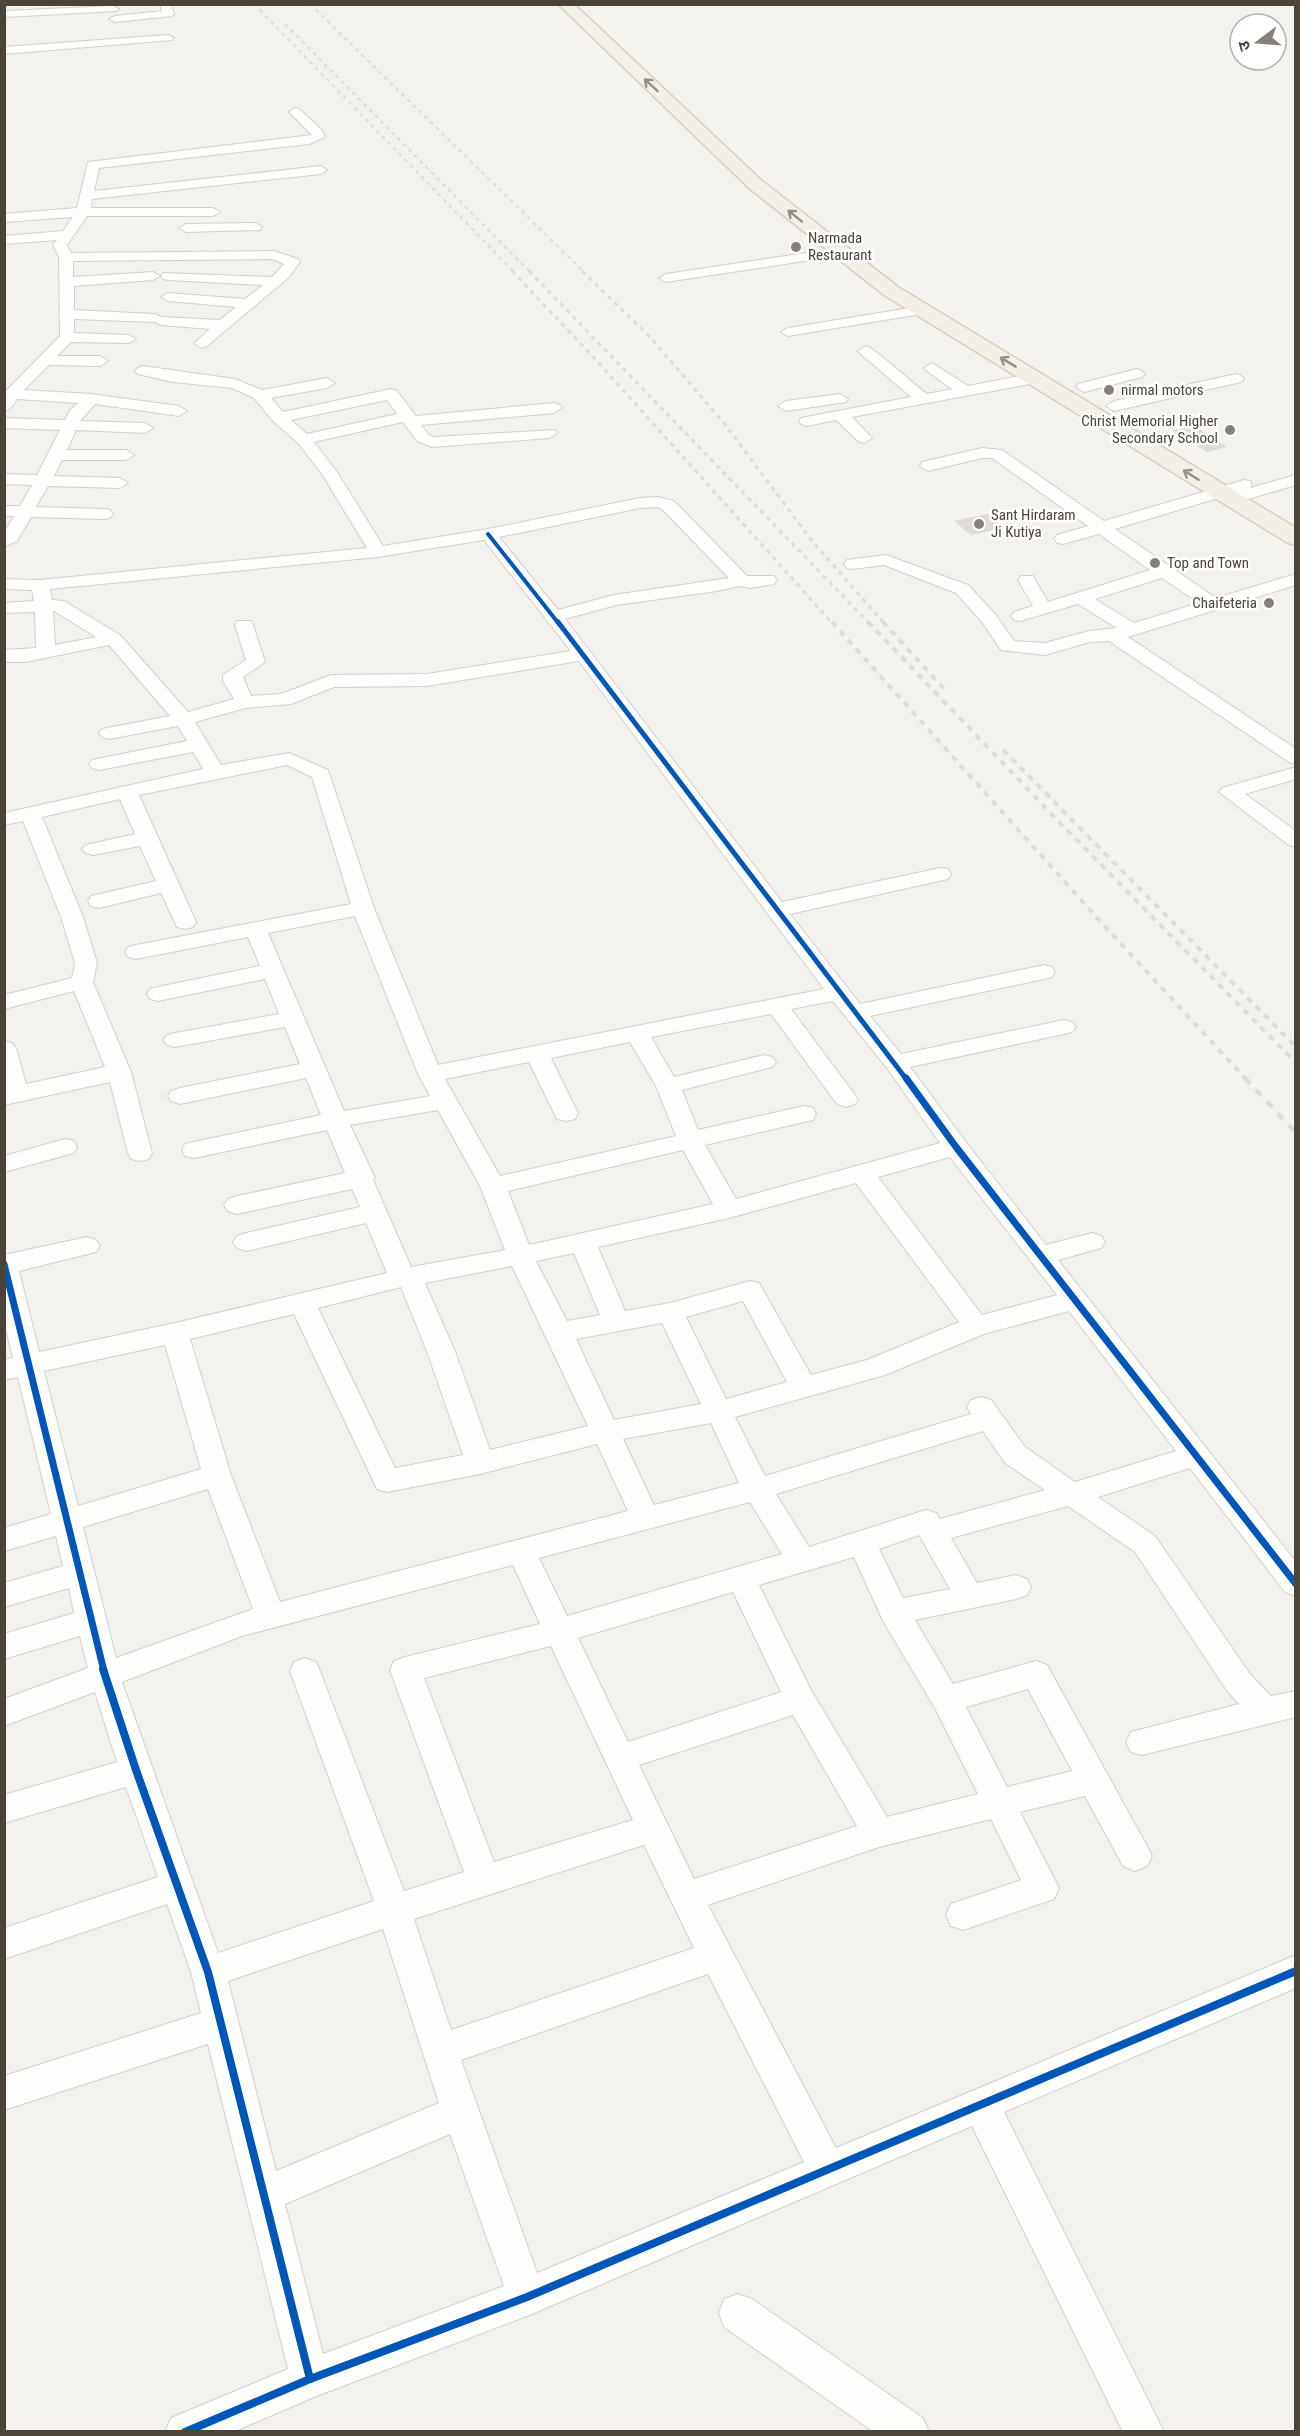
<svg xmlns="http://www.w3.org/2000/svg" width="1300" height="2436" viewBox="0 0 1300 2436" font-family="'Roboto Condensed','Noto Sans Devanagari',sans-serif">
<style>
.building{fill:#dedbd6}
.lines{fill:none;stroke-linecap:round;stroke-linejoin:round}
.minor-casing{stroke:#d2d0cb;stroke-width:2}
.major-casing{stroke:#d6cebb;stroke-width:3}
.minor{fill:#fdfdfc;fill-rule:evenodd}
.major{fill:#f2efe6;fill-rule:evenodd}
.rail-far3{stroke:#dbdbda;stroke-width:2;stroke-dasharray:4 4;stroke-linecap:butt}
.rail-far2{stroke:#dbdbda;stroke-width:3;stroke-dasharray:4.5 4.5;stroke-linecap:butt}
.rail-far1{stroke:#dbdbda;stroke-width:4;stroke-dasharray:6 6;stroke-linecap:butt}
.rail{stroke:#dbdbda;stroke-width:4.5;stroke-dasharray:8 8;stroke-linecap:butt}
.cycleway-far3-casing{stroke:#fff;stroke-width:6}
.cycleway-far2-casing{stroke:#fff;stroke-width:8}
.cycleway-far1-casing{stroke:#fff;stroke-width:10}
.cycleway-casing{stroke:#fff;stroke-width:12}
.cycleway-far3{stroke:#0057b8;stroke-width:4}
.cycleway-far2{stroke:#0057b8;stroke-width:5}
.cycleway-far1{stroke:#0057b8;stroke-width:7}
.cycleway{stroke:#0057b8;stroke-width:8}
.oneway{stroke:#969187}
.poi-dot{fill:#868178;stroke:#fff;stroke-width:2}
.labels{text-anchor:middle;stroke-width:5;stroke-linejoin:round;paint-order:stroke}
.far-poi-label{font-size:15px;fill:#4b4439;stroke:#fff;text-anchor:start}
</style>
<rect width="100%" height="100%" fill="#f4f2ee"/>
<g class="building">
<polygon points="1193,425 1227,447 1207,452 1172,431"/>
<polygon points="987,514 1004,528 971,535 954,521"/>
</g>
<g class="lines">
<g class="minor-casing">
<g id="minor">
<polygon points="160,4 171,4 174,14 172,16 115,22 109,19 115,16 162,11"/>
<polygon points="113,6 119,9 117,11 4,17 4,11"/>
<polygon points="168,35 174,38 172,40 4,54 4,47"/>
<path d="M295,108L299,109L321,129L325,137L309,144L99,168L94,191L321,166L327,170L321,174L92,199L91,208H213L220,212L213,216H87L67,245L71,253L274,251L298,259L300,262L289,277L207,346L202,348L194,343L210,329L161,325L155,322L74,319V333L129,335L136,339L129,343L71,342L57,356H100L108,361L100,366L49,365L24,390L91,394L179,406L187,411L179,416L95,404L80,421L145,423L153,428L145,433L76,430L67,450H126L134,455L126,460H62L54,476L120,478L128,483L120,488L48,486L36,507L104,509L110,510L113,514L110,518L104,519L31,517L17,541L4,547V533L14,516H4V506H20L32,485L4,484V474L37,475L60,430L4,428V418L65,420L70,410L78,403L17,399L10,409L4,411L6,391L60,336L59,257L53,245L57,240L4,244V236L63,231L73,217L4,222V214L77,208L88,162L312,135L289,112ZM272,259L284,264L272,277L163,273L161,276L163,279L168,280L263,285L245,299L168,293L161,297L168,301L236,307L220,320L161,317L155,314L74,310V286L153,280L160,276L153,272L73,277V261Z"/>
<polygon points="255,223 262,227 260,230 186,232 179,228 186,224"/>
<polygon points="839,248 846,252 844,255 666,282 659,278 666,274"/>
<polygon points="922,306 927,307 929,310 927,313 788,336 781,332 788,328"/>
<path d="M866,346C874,348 916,386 927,394L952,389L927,371L924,368L932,363L968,386L1035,373L1043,378L1035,383L852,417L872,438L864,443L858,441L836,420L807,426L801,424L799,421L801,418L911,397L861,354L858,351Z"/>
<path d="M143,366L235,379L262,390L327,378L335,383L327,388L271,398L283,412L391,389L397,391L416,416L554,403L560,405L562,408L554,413L421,425L429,435L434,437L555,430L557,433L549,438L432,447L417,441L403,422L314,442L337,472L383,546L488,529L640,498L658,497L674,501L747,576H774L777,580L774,584L750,588L740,586L717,591L616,605L565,619L782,902L940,868L948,869L951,874L948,879L790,914L860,1004L1044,965L1052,967L1055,972L1052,977L1044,979L870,1016L901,1054L1064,1020L1072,1022L1076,1027L1072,1032L1064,1034L910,1067L965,1141L1046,1245L1092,1233L1101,1236L1105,1242L1101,1248L1058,1260L1296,1562V1596L1285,1592L1190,1468L1098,1497L1155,1536L1250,1674L1271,1696L1296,1691V1717L1142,1755L1131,1752L1126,1742L1131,1732L1239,1704L1228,1692L1135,1552L1068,1506L951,1538L977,1583L1016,1575L1027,1579L1031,1587L1027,1595L1016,1599L915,1620L953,1684L1036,1661L1047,1665L1147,1846L1152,1856L1147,1866L1135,1871L1123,1866L1085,1796L1020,1812L1059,1888L1054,1899L963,1930L951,1926L946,1915L951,1904L1021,1880L991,1819L879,1847L708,1905L836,2148L1296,1955V1988L1004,2112L1164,2432H1123L972,2126L527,2316L314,2397L233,2432H165L171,2418L288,2369L208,2044L4,2110V2076L201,2013L191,1972L167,1904L4,1959V1928L158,1877L126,1787L4,1823V1795L117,1762L95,1692L4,1726V1699L88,1668L80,1636L4,1659V1634L74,1613L69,1588L4,1607V1583L63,1566L56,1536L4,1551V1528L51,1514L18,1377L4,1380V1360L13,1358L4,1321V1255L87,1237L96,1240L100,1246L96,1252L19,1271L39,1352L175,1323L387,1273L366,1223L246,1251L237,1248L233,1242L237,1236L246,1233L360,1207L352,1189L237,1214L228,1211L224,1205L228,1199L237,1196L345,1173L327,1130L194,1158L185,1156L182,1150L185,1144L194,1142L321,1115L306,1078L180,1104L171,1101L168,1096L171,1091L180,1088L300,1064L285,1027L175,1047L167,1045L163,1040L167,1035L175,1033L279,1014L265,979L158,1001L150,999L147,994L150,989L158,987L260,966L248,937L136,959L128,957L125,952L128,947L136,945L351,904L312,777L287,765L139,795L196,922L193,927L185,929L177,927L161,893L99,908L91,906L88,901L91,896L156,881L140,846L93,855L86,853L82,849L86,845L135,834L120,799L42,817L83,917L97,963L93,982L131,1072L152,1153L149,1159L140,1161L131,1159L128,1153L110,1082L4,1105V1041L12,1043L16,1048L26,1084L105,1067L74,991L4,1009V995L72,978L75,963L61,917L23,821L4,825V813L203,769L193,752L99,770L92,768L89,764L92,760L187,741L178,726L109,739L102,737L99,733L102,729L170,716L109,645L25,662H4V650L36,648L35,612L4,613V603L34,601L32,590L4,589V579L40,580L367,548L322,474L298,443L273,421L254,398L232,388L173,382L138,374L135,371L138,368ZM387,400L397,414L307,434L291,420ZM657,507L662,509L729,578L614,595L558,610L499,537L640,508ZM484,540L571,651L427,674L331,675L281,694L251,696L243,677L265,662L253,625L251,621H237L235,625L246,660L223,675V681L234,699L188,712L120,635L64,601L52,600L50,589L378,557ZM53,611H54L96,637L55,645ZM579,661L824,989L438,1065L374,908L328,770L289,753L221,765L195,722L246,708L291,704L334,687L427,686ZM355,916L418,1074L430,1096L344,1111L268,933ZM833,1001L887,1068L940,1143L736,1199L705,1145L813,1120L816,1114L813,1108L804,1106L698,1130L682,1090L772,1067L776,1062L772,1057L764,1055L674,1077L651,1037L771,1014L837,1104L846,1107L855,1104L858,1099L791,1009ZM630,1042L656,1086L676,1136L500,1176L445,1079L529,1062L554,1113L557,1119L566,1121L575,1119L578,1113L551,1058ZM438,1110L480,1186L505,1250L411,1267L373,1180L375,1178L350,1125ZM683,1150L713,1204L529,1245L508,1191ZM950,1157L1057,1295L982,1315L878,1177ZM856,1183L959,1322L867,1360L811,1375L759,1283L750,1281L670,1303L625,1311L598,1247L729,1218ZM574,1253L600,1315L567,1321L536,1261ZM512,1266L588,1426L490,1450L456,1354L425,1283ZM401,1287L428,1354L463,1455L395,1468L318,1308ZM743,1301L787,1382L726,1399L686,1317ZM1069,1311L1176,1451L1075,1482L1025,1447L991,1400L981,1397L971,1400L967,1407L971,1414L765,1476L735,1417L885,1375L984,1334ZM294,1314L377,1489L387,1492L480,1474L597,1444L628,1511L280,1602L231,1475L190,1339ZM662,1323L701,1404L614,1420L576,1339ZM165,1345L201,1469L78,1506L44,1371ZM711,1423L739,1483L654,1505L623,1439ZM983,1431L1005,1463L1045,1490L940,1519L936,1513L926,1510L809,1547L776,1494ZM208,1489L253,1609L116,1658L83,1527ZM750,1502L782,1554L567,1616L539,1558ZM919,1535L950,1589L903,1598L879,1549ZM854,1557L883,1621L935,1708L978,1794L887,1817L811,1690L759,1585ZM513,1565L540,1624L405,1657L394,1661L390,1670L464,1872L404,1891L320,1671L316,1662L305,1658L294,1662L290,1671L374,1901L218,1953L122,1682L242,1636ZM733,1592L781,1692L628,1742L578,1638ZM551,1646L633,1820L494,1862L424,1678ZM1028,1689L1072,1771L1007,1787L966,1707ZM793,1715L857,1826L694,1879L639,1765ZM644,1845L694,1948L451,2030L414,1919ZM383,1929L439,2103L276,2171L228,1981ZM708,1974L804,2162L537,2273L461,2060ZM450,2134L504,2286L323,2354L285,2204Z"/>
<polygon points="1137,369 1142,371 1145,374 1142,377 1084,392 1076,387 1078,384"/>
<polygon points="1236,374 1241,376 1244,379 1241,382 1114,411 1106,406 1114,401"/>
<polygon points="840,394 848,399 846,402 786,411 778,406 786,401"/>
<path d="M982,448L1002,450L1104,521L1244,480L1250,481L1252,485L1250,488L1296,475V485L1231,504L1225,503L1223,499L1225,496L1115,529L1216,598L1296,574V585L1128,637L1296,749V764L1289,762L1109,641L1090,642L1045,655L1001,650L982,622L956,593L884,565L853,569L847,568L844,564L847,560L886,555L968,585L995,614L1014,641L1045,643L1089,631L1117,628L1078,604L1020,621L1014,620L1011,616L1014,612L1033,606L1018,580L1021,576H1033L1048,602L1150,570L1099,534L1063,544L1057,543L1054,539L1057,535L1088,526L992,458H982L928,471L920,466L922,462ZM1162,578L1199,603L1134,623L1095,599Z"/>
<polygon points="1296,767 1296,779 1245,794 1296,831 1296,847 1289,845 1219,792 1222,788"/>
<polygon points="65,1139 74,1141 77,1147 74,1153 4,1172 4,1156"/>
<polygon points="738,2294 752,2299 923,2418 929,2432 874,2432 724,2327 719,2313 724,2299"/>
</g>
</g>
<g class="major-casing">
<polygon id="major" points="558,4 574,4 761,180 898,287 1296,528 1296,545 1288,543 884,295 749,188"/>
</g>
<use href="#minor" class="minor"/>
<use href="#major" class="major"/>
<g class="rail-far3">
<polyline points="254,4 514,272"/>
<polyline points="310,4 584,272"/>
<polyline points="285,24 530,272"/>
</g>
<g class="rail-far2">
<polyline points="512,271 597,361 833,624"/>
<polyline points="529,271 870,624"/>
<polyline points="582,271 648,335 724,423 812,541 885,624"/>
</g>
<g class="rail-far1">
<polyline points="832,622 1109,931 1247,1080"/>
<polyline points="868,622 1063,826 1296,1063"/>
<polyline points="883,622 947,692"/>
<polyline points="1003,750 1296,1047"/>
</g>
<polyline class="rail" points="1245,1078 1296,1133"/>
<g class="cycleway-far3-casing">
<polyline id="cycleway-far3" points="488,534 559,624"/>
</g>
<g class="cycleway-far2-casing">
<polyline id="cycleway-far2" points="558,622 907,1080"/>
</g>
<g class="cycleway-far1-casing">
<g id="cycleway-far1">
<polyline points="906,1078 956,1147 1296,1584"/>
<polyline points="4,1264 104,1671"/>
</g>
</g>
<g class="cycleway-casing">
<g id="cycleway">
<polyline points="103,1669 136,1770 208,1972 310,2379"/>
<polyline points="185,2432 310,2379 527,2297 1296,1971"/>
</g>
</g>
<use href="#cycleway-far3" class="cycleway-far3"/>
<use href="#cycleway-far2" class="cycleway-far2"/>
<use href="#cycleway-far1" class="cycleway-far1"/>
<use href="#cycleway" class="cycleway"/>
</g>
<defs><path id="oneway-shaft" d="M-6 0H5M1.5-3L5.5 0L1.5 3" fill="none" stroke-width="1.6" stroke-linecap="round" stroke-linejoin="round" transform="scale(1.5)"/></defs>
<g class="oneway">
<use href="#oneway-shaft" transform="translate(651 85) rotate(-137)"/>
<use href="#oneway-shaft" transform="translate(795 216) rotate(-141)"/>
<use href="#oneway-shaft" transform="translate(1008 362) rotate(-149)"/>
<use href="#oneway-shaft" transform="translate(1191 475) rotate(-148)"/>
</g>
<g class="poi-dot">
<circle cx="796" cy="247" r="6"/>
<circle cx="1109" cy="390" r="6"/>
<circle cx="1230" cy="430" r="6"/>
<circle cx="979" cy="524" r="6"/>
<circle cx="1155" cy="563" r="6"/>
<circle cx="1269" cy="603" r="6"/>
</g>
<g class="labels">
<g class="far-poi-label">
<text x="808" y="243">Narmada<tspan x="808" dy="17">Restaurant</tspan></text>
<text x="1121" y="395">nirmal motors</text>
<text x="1218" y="426" text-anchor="end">Christ Memorial Higher<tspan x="1218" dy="17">Secondary School</tspan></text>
<text x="991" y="520">Sant Hirdaram<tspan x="991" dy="17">Ji Kutiya</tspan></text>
<text x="1167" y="568">Top and Town</text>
<text x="1257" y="608" text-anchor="end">Chaifeteria</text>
</g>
</g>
<rect width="1300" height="2436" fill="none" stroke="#4b4439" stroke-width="12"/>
<g transform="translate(1258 42) rotate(254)"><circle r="28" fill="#ffffff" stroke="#b7b4b0" stroke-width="1.5"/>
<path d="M0-4.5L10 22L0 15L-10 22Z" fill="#868178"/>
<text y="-9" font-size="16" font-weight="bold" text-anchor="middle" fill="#4b4439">उ</text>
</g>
</svg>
